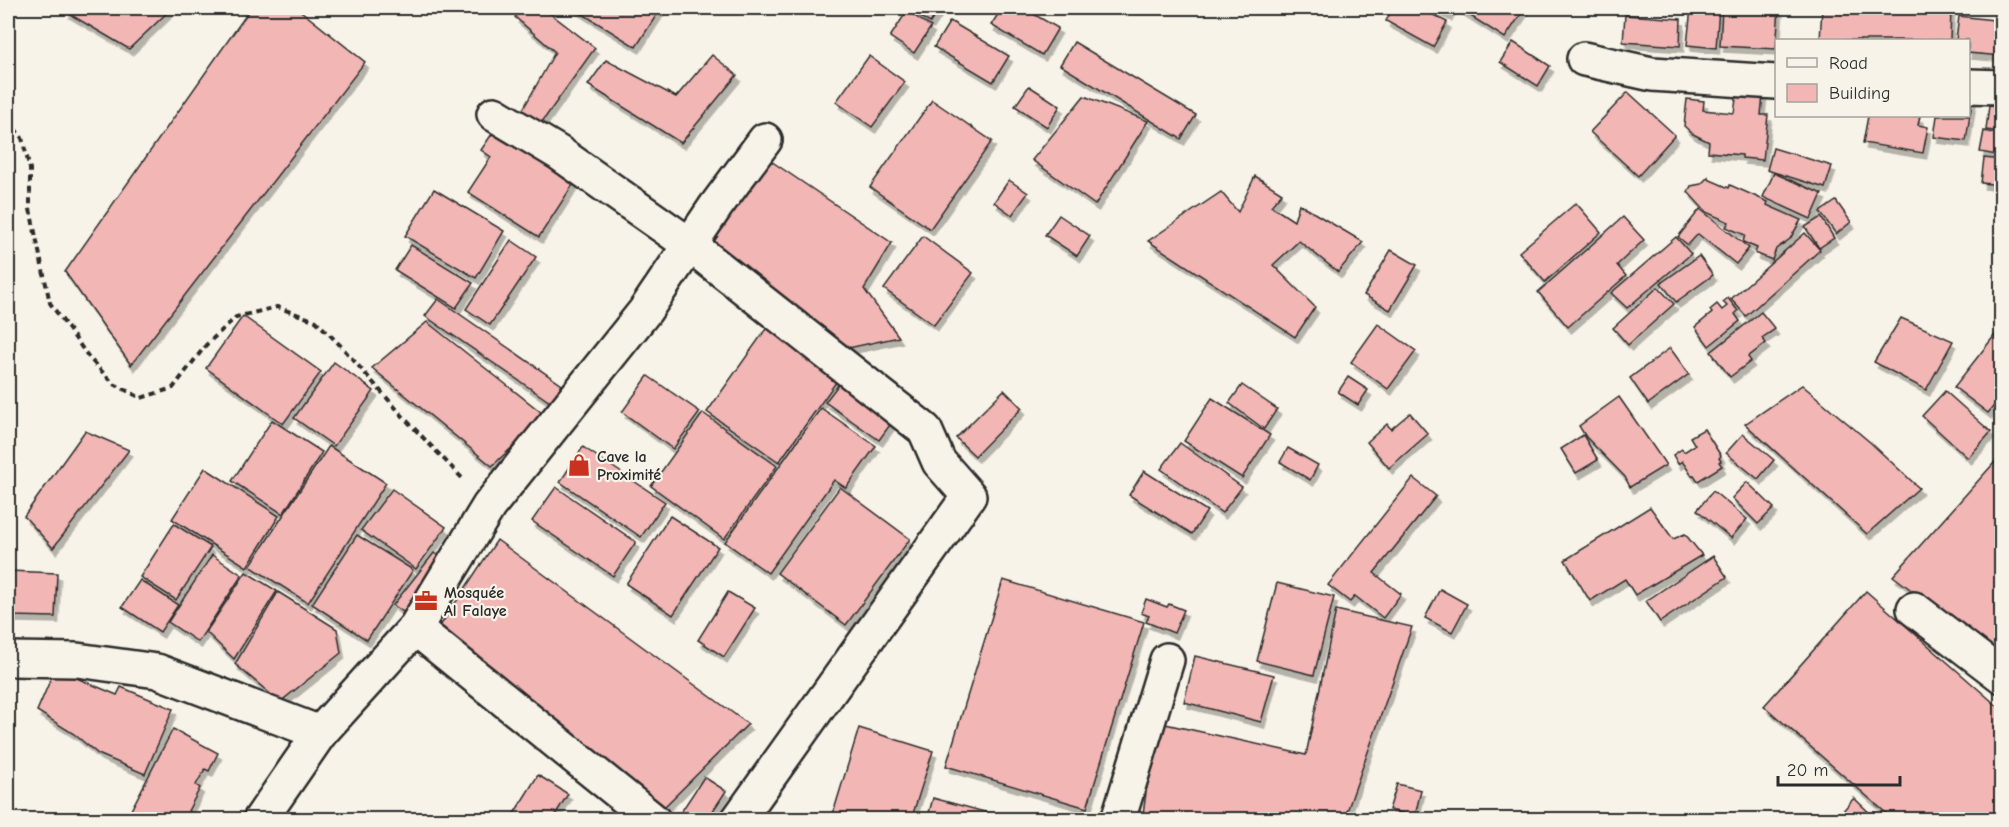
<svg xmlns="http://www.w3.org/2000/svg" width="2009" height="827" viewBox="0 0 2009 827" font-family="'Comic Neue',sans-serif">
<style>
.building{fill:#f2b6b4;stroke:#2b2b2b;stroke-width:1.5;filter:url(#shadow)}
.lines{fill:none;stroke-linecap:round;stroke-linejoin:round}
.minor-casing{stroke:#2b2b2b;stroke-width:38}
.path{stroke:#2b2b2b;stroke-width:4;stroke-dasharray:6 4.5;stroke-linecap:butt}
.minor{stroke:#f7f3e8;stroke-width:33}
.labels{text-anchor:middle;stroke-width:4.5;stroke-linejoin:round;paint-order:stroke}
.poi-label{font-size:16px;font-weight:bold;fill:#2b2b2b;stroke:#f7f3e8;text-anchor:start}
</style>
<defs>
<filter id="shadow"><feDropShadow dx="3.5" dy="6" stdDeviation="0" flood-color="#0004"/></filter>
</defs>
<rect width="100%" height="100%" fill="#f7f3e8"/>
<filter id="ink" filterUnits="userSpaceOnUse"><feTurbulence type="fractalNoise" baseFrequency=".0167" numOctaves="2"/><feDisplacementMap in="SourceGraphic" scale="12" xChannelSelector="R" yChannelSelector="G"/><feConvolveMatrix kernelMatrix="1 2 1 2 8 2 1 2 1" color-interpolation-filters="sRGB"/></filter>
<g filter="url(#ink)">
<g class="building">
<polygon points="69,8 172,8 129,49 66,12"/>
<polygon points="251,8 297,8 365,62 131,365 65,272"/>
<polygon points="521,8 543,8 595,48 542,122 522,111 555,52 515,17"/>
<polygon points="573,8 661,8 636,47"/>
<polygon points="906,8 940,8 930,23"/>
<polygon points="1002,8 1023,8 1058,28 1042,55 991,25"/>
<polygon points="1393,8 1420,8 1447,22 1433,47 1386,21"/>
<polygon points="1433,8 1452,8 1448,15"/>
<polygon points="1458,8 1525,8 1505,38"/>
<polygon points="1691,8 1719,8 1716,48 1687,45"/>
<polygon points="1722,8 1779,8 1776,49 1720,46"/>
<polygon points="1822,8 1951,9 1950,40 1820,40"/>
<polygon points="907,11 931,27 914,53 890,37"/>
<polygon points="1625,15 1681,19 1680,46 1623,42"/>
<polygon points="1959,16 2002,21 2002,56 1968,53 1968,40 1956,40"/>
<polygon points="950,21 1009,56 993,82 934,47"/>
<polygon points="1074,42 1196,115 1181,139 1060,65"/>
<polygon points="1513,42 1550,66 1538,86 1500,62"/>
<polygon points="712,55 737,75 681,143 588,85 606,60 676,97"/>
<polygon points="869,56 905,82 872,127 836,102"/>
<polygon points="1029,86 1060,106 1047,127 1015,106"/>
<polygon points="1628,92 1675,135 1638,176 1590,132"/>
<polygon points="1737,92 1763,94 1761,115 1768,115 1763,160 1742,158 1742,155 1708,152 1709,142 1693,134 1684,126 1687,99 1704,101 1703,110 1734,113"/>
<polygon points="1968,94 1973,95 1966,141 1934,137 1937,116 1968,116"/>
<polygon points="1084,96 1148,121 1095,205 1032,160"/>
<polygon points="932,100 992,141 930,229 870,187"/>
<polygon points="1989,105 2002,107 2002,132 1986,130"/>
<polygon points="1868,116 1920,116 1918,125 1928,127 1923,153 1863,143"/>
<polygon points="496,128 576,180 539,237 468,192 491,157 481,150"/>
<polygon points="1984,131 2002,135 2002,156 1980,152"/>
<polygon points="1773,148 1832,166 1825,188 1767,170"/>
<polygon points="1984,158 2002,160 2002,185 1981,183"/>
<polygon points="768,159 892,243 864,289 899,337 844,349 713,242"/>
<polygon points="1774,173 1822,194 1811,219 1763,197"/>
<polygon points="1255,176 1282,193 1271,206 1294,221 1299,204 1363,242 1338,272 1299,241 1273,265 1315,307 1295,337 1148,241 1221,192 1238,212"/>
<polygon points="1708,177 1708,179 1729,188 1730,185 1768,202 1767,205 1801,220 1790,239 1776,249 1772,260 1755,253 1757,248 1743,242 1745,235 1726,227 1729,222 1706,212 1688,192 1691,186 1701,184"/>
<polygon points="1009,180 1028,193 1012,215 994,202"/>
<polygon points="434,189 504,231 476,278 405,236"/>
<polygon points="1836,201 1851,222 1836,234 1820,212"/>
<polygon points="1576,203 1601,232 1545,282 1519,252"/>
<polygon points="1700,209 1749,248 1736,264 1698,234 1688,245 1678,237"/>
<polygon points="1059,215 1090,236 1077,256 1045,235"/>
<polygon points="1623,217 1644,240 1617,265 1626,276 1568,327 1538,292"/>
<polygon points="1821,217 1834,238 1819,248 1805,227"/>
<polygon points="1805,233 1820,250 1746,316 1731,299"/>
<polygon points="923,236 973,273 934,325 884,289"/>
<polygon points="1676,237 1691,254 1627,308 1611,293"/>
<polygon points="511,240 536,257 490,325 466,309"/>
<polygon points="411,245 473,283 456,308 395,270"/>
<polygon points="1391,250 1417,265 1390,310 1364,295"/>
<polygon points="1699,256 1713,275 1676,302 1661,283"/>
<polygon points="1658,287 1674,304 1628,345 1613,328"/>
<polygon points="1728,298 1738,311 1735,314 1740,321 1709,346 1695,327 1712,313 1710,310 1717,304 1722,310 1727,306 1723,302"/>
<polygon points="438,299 562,385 550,402 425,316"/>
<polygon points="1761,312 1775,329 1762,338 1766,343 1748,357 1751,361 1730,377 1711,352"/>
<polygon points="243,316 321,372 283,424 206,368"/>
<polygon points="1901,318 1953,341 1926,390 1874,362"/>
<polygon points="427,322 546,416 492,466 372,368"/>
<polygon points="1378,324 1416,351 1388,389 1351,362"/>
<polygon points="768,326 839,378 779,462 707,412"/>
<polygon points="2002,326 2002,396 1988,413 1954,387"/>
<polygon points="1670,348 1689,374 1648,404 1630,378"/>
<polygon points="334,362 374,391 334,446 294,418"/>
<polygon points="648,376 700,412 673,449 622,412"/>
<polygon points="845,376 898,414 879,440 825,402"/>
<polygon points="1348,377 1368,390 1358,405 1338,392"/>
<polygon points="1242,385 1277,409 1264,429 1229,403"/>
<polygon points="1802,385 1871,443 1919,488 1867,534 1745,424"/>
<polygon points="1004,390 1022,408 975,456 956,438"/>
<polygon points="1945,391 1991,432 1968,458 1922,416"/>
<polygon points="1619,397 1666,465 1630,487 1625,477 1586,437 1579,426"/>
<polygon points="1212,398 1270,435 1242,478 1184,441"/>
<polygon points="821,408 876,446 846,488 834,480 768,573 725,542"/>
<polygon points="703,413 777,466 724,539 651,486"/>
<polygon points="1410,413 1428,434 1389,468 1367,442 1387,424 1391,429"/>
<polygon points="272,420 322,452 283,514 232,481"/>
<polygon points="1704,429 1721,456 1719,458 1721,461 1719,462 1722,466 1698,481 1694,475 1692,476 1682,461 1678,464 1673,455 1682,449 1684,452 1695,445 1690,437"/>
<polygon points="85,431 129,450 53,548 24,516"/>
<polygon points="1743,434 1774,460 1758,479 1726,453"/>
<polygon points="1583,435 1598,460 1576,473 1561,449"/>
<polygon points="1180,443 1242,487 1222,513 1161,469"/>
<polygon points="329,446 386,483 308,603 250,566"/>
<polygon points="583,447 665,502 641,537 560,482"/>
<polygon points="1288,448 1318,465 1310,480 1280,462"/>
<polygon points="2002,454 2002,469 1994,463"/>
<polygon points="1994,463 2002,469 2002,659 1893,576"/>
<polygon points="205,468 279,516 247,567 172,519"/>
<polygon points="1144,471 1207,511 1192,534 1129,495"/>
<polygon points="1413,478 1436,496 1374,573 1401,594 1383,618 1355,596 1350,602 1328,585"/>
<polygon points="1747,482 1774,508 1758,524 1732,498"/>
<polygon points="556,487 636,542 613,576 532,521"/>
<polygon points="840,487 910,539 846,625 777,573"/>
<polygon points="392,489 446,527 416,569 361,530"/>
<polygon points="1713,491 1747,519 1731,538 1697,510"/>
<polygon points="1650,507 1673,539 1685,534 1702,555 1635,595 1625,579 1590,601 1565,560"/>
<polygon points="670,516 718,547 673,615 626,584"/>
<polygon points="174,524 211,547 176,600 140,577"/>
<polygon points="357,535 413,570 367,640 312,604"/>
<polygon points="497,540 748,724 658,813 438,629"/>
<polygon points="434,553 450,565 409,616 393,605"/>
<polygon points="212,555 242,575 198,642 168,622"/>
<polygon points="1713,556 1727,577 1660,622 1646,601"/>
<polygon points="8,571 57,573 55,617 12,616 12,597 8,597"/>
<polygon points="246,572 277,591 234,659 206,632"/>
<polygon points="140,580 178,605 160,632 122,607"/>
<polygon points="1003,580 1144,622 1087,808 946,766"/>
<polygon points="1277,583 1334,597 1314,675 1257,661"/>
<polygon points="1440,589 1467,604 1452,632 1425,618"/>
<polygon points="1866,591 2002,710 2002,820 1894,820 1764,706"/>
<polygon points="278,592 337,629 341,653 280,702 235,664"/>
<polygon points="728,592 755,608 724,657 698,640"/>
<polygon points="1146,599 1167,607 1169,604 1184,610 1174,633 1146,622 1149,616 1141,613"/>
<polygon points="1336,610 1412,627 1344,820 1167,820 1143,814 1156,722 1306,755"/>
<polygon points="1195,656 1274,675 1261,722 1184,702"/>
<polygon points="55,669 117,695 121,687 173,709 145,774 98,754 74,734 37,711"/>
<polygon points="859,728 933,751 911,820 831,820"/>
<polygon points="173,729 218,753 209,771 205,769 196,785 200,788 188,811 202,819 140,820 129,814"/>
<polygon points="538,775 568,794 552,820 510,820"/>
<polygon points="704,777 726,791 707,820 686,820 679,815"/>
<polygon points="1397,784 1421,790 1415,816 1389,810"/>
<polygon points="933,798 1007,818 1007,820 927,820"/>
<polygon points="1854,798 1877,820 1835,820"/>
</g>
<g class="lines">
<g class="minor-casing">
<g id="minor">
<polyline points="1584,59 1652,74 1776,82"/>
<polyline points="1968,86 2002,87"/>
<polyline points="494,114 559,153 690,245 925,430 939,462 969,496 738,820"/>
<polyline points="1914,609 2002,676"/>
<polyline points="415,628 653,820"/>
<polyline points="8,659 77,660 157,671 320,733"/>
<polyline points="260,820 320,733 415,628 489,506 645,311 716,206 765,140"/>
<polyline points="1118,820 1167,660"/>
</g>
</g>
<polyline class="path" points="8,120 22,138 30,169 30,209 50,303 90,359 114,384 141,398 173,388 206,345 236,317 277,307 316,321 340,345 409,423 464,480"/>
<use href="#minor" class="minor"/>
</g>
</g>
<defs>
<g id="shop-bare" transform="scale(1.8)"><path d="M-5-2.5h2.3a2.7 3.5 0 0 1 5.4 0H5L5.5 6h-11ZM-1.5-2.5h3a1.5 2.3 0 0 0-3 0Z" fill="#c8321e" stroke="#f7f3e8" stroke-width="2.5" paint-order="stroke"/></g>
<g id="office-bare" transform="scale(1.8)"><path d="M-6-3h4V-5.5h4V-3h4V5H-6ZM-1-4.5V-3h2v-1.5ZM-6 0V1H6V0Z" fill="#c8321e" stroke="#f7f3e8" stroke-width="2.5" paint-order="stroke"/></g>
</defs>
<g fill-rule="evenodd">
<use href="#shop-bare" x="579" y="465"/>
<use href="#office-bare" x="426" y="601"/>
</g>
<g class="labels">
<g class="poi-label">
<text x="597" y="462">Cave la<tspan x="597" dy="18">Proximité</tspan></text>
<text x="444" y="598">Mosquée<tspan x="444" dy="18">Al Falaye</tspan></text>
</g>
</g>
<rect width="2009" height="827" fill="none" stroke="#f7f3e8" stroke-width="30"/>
<rect x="15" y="15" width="1979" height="797" fill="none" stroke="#2b2b2b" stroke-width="2" filter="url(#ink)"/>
<rect x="1775" y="39" width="195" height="78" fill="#f7f3e8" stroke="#a5a39c" stroke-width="1.5"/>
<rect x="1787" y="58" width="30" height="9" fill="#f7f3e8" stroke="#a5a39c" stroke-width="1.5"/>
<text x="1829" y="69" font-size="18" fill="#2b2b2b">Road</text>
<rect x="1787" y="84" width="30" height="18" fill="#f2b6b4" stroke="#a5a39c" stroke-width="1.5"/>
<text x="1829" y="99" font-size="18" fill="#2b2b2b">Building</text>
<path d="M1778 776v9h122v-9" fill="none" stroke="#2b2b2b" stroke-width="3"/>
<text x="1787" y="776" font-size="18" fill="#2b2b2b" stroke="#f7f3e8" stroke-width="4.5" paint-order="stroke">20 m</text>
</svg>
